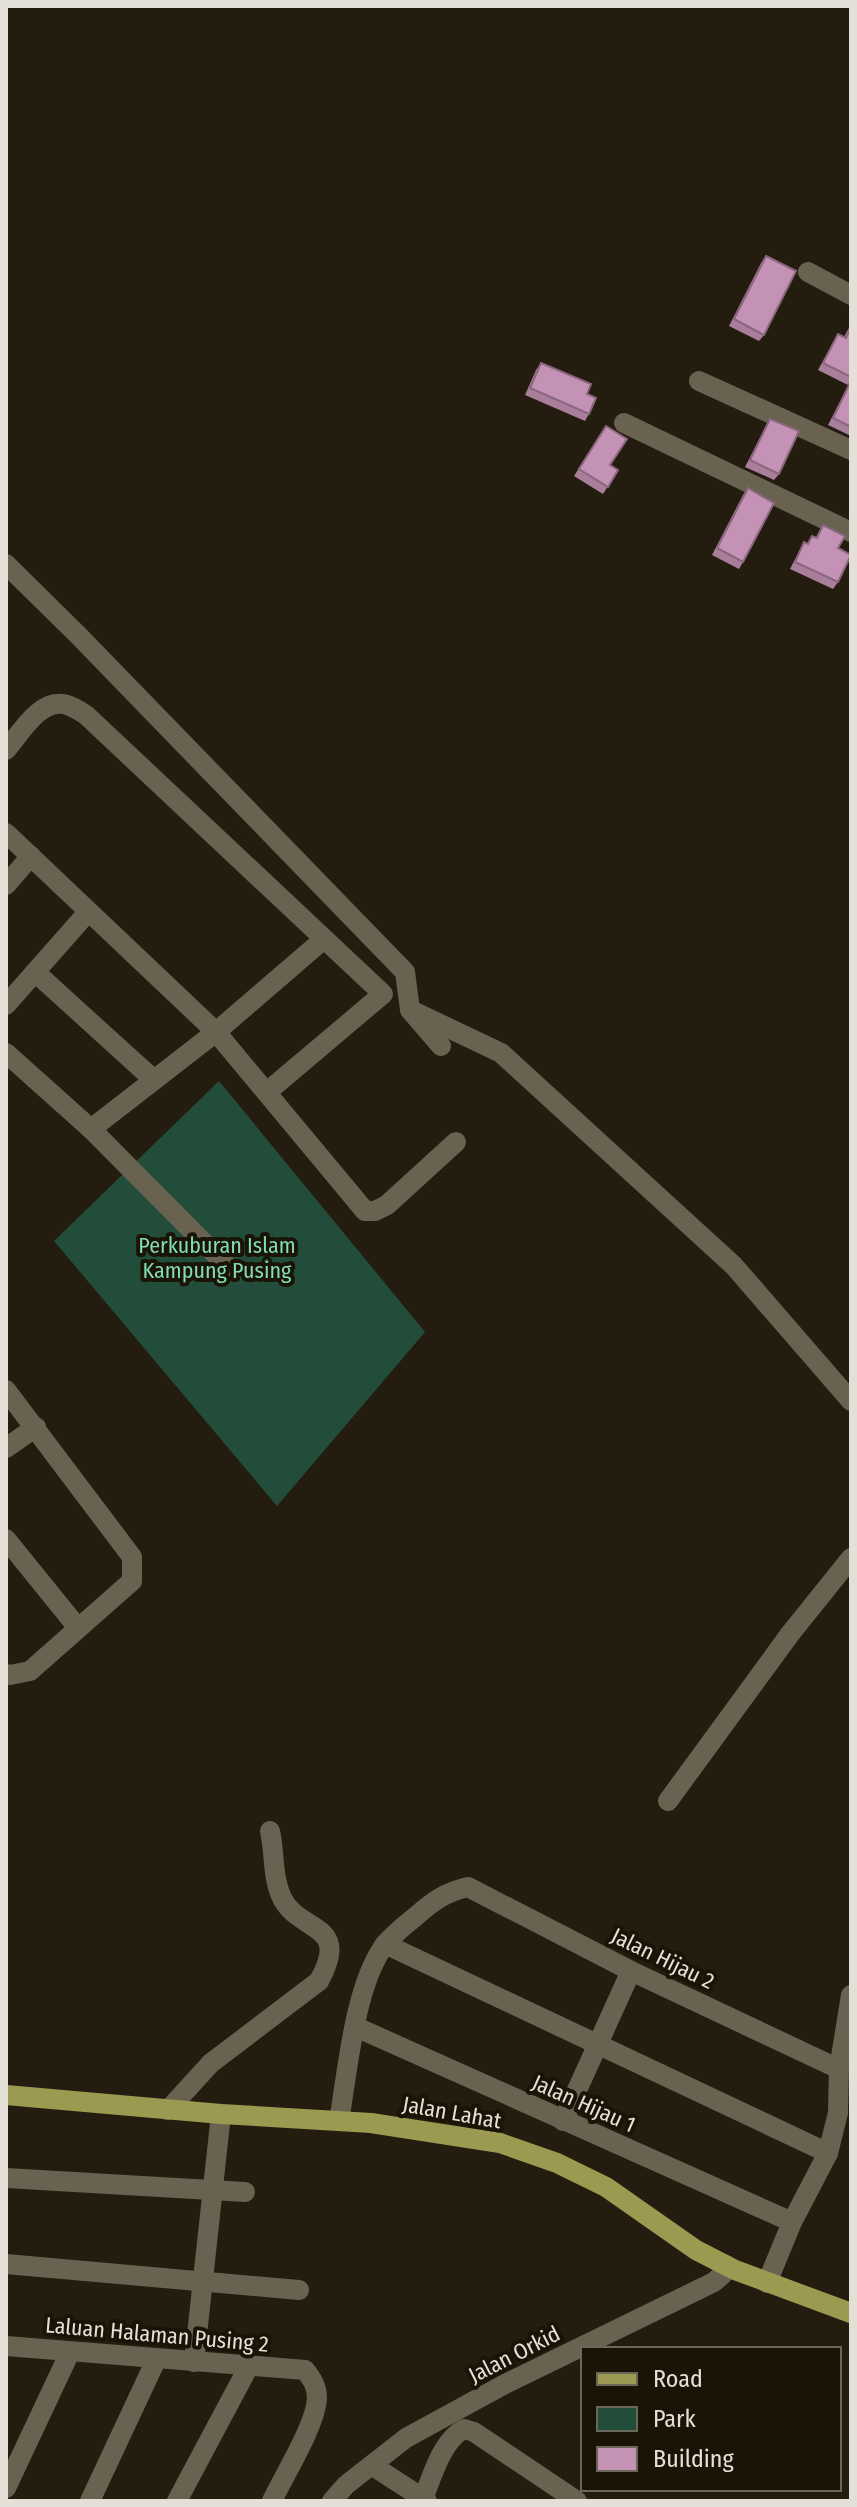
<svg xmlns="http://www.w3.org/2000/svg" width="857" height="2507" viewBox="0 0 857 2507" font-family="'Fira Sans Condensed',sans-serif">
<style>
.green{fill:#234d3b}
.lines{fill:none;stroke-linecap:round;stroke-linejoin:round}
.minor{stroke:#6a6251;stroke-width:20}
.major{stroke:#9c9951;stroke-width:20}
.wall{fill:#a97e9b}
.building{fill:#c492b4;stroke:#89667e;stroke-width:2}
.labels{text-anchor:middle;stroke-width:8;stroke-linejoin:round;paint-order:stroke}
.park-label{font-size:22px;fill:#81dbb3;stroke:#1a1406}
.street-label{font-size:22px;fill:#e5e0d7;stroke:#1a1406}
</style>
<rect width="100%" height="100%" fill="#241d0f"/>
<polygon class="green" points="219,1081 425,1332 277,1506 54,1241"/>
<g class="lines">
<g class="minor">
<polyline points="808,272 851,295"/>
<polyline points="699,381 851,450"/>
<polyline points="624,423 851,532"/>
<polyline points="6,564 78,635 405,972 410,1010 441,1046"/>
<path d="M6,750C20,734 39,700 63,704C71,705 80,711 86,715L383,994L267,1092"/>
<polyline points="6,833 216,1032 365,1211 375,1211 387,1205 456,1142"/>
<polyline points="6,885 31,856"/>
<polyline points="35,972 154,1080"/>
<polyline points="6,1005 88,912"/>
<polyline points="417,1013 501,1053 734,1266 851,1401"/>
<polyline points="6,1053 91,1129 231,1270"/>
<polyline points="91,1129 216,1032 324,939"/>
<polyline points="6,1390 132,1557 132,1581 30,1671 10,1675 6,1674"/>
<polyline points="6,1448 36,1427"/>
<polyline points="6,1539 78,1628"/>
<polyline points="668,1801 790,1634 851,1558"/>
<polyline points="385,1944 828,2153"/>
<polyline points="356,2027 792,2222"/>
<path d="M168,2110L211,2063L319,1981C352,1922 299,1933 282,1898C272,1877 275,1853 270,1831"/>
<path d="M339,2121C348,2069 354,1990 383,1947C391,1936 404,1926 415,1917C432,1902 445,1892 468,1887L631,1971L839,2069"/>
<polyline points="563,2121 631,1971"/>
<polyline points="6,2178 245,2192"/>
<polyline points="6,2264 299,2290"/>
<polyline points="767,2283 792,2222 828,2153 838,2113 839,2069 851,1995"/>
<path d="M6,2346L305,2370C312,2379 317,2386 317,2398C316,2425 284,2475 272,2501"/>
<polyline points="194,2362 221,2114"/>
<polyline points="373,2466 427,2501"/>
<polyline points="6,2488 70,2352"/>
<polyline points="90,2501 156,2360"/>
<polyline points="177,2501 249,2366"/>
<polyline points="332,2501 346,2485 406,2438 505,2384 714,2282 722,2275 726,2265"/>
<path d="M422,2501C432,2478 441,2441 464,2429L474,2432L577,2501"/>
</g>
<polyline class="major" points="6,2095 221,2114 371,2123 500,2143 557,2163 606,2187 696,2250 735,2270 851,2313"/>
</g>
<g class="wall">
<polygon points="766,256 764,335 759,341 729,326 761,263"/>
<polygon points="851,324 851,380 848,385 818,370 838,334 844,337"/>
<polygon points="541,363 587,394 589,414 585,421 525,395 536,370"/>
<polygon points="851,380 851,436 828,425"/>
<polygon points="770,419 779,474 774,480 745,467 766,426"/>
<polygon points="601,433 610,465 618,470 603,494 574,476"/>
<polygon points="748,488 743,562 739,569 712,555 743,495"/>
<polygon points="823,525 838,548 838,582 833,589 790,569 804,542 807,544 812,536 816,537"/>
</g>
<g class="building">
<polygon points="766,256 796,271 764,335 734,319"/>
<polygon points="851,327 851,377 823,363 838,334 846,338"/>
<polygon points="541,363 591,384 587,394 596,398 589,414 530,388"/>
<polygon points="851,381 851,427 833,418"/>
<polygon points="770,419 799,431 779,474 750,460"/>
<polygon points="606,426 627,439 610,465 618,470 608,487 579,469"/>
<polygon points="748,488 774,503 743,562 717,548"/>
<polygon points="823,525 845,536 838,548 851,555 838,582 795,562 804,542 808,544 812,536 817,538"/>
</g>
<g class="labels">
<g class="park-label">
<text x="217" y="1253">Perkuburan Islam<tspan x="217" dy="25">Kampung Pusing</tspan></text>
</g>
<g class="street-label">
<text transform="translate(663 1958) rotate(26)" y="8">Jalan Hijau 2</text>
<text transform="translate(584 2103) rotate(24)" y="8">Jalan Hijau 1</text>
<text transform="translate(452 2112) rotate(10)" y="8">Jalan Lahat</text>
<text transform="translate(157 2334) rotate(5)" y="8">Laluan Halaman Pusing 2</text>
<text transform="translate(514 2354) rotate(-27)" y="8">Jalan Orkid</text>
</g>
</g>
<rect width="857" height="2507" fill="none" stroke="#e5e0d7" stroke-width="16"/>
<rect x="581" y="2347" width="260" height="144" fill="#1a1406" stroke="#6b665a" stroke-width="2"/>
<rect x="597" y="2373" width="40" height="12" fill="#9c9951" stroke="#6b665a" stroke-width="2"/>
<text x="653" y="2387" font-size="24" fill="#e5e0d7">Road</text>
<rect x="597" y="2407" width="40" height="24" fill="#234d3b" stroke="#6b665a" stroke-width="2"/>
<text x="653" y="2427" font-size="24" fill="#e5e0d7">Park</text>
<rect x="597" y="2447" width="40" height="24" fill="#c492b4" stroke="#6b665a" stroke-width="2"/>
<text x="653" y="2467" font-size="24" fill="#e5e0d7">Building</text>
</svg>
